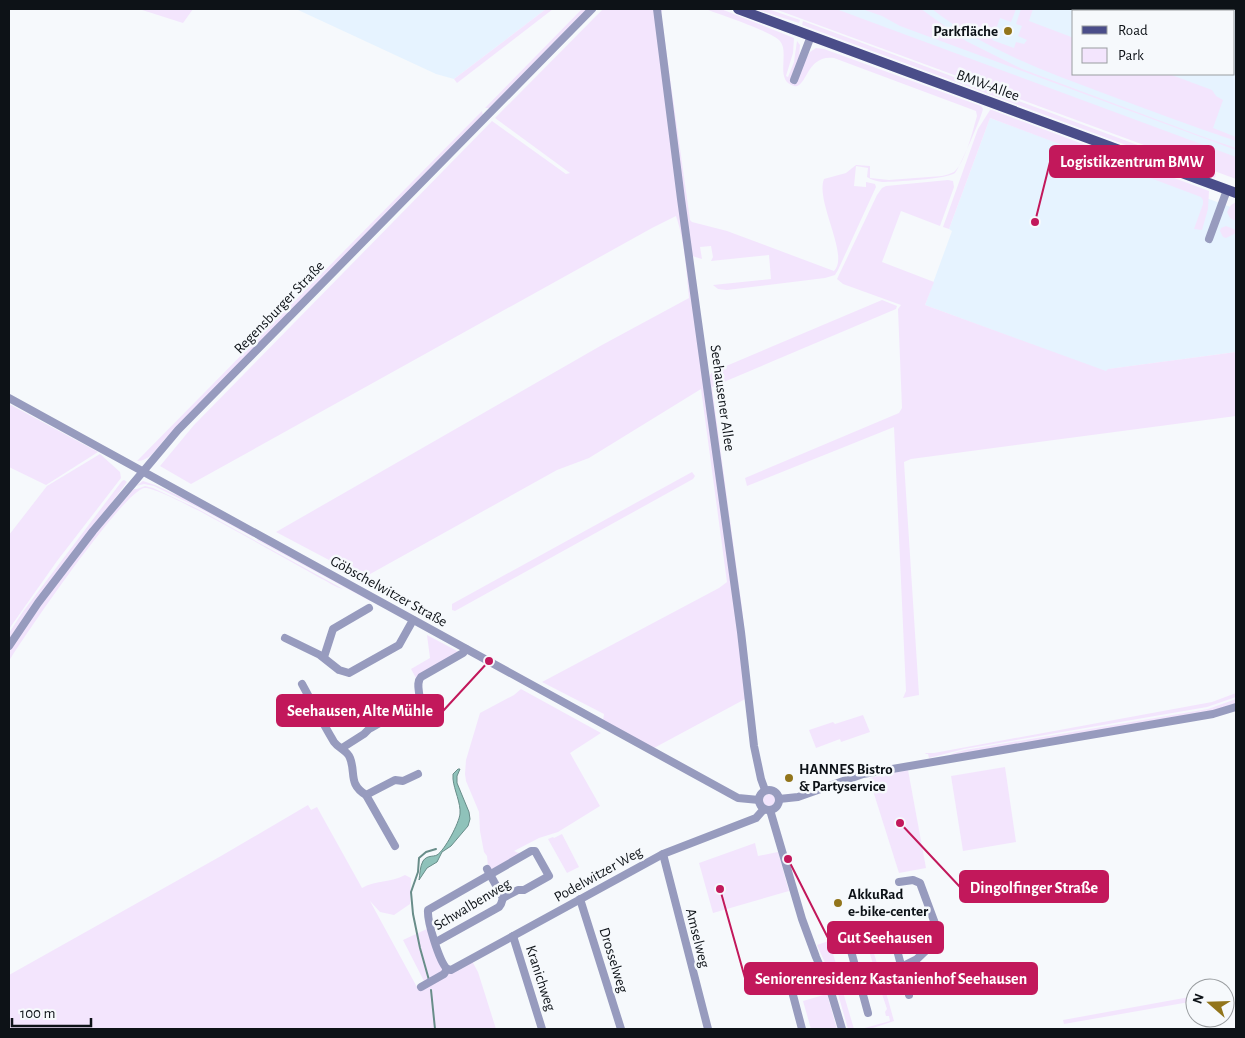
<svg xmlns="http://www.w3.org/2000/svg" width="1245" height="1038" viewBox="0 0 1245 1038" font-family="'Alegreya Sans',sans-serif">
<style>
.built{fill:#e6f3ff;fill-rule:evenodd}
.green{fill:#f3e5fd}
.water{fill:#8fc2ba;stroke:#688d89}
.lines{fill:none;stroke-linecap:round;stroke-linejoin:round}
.stream{stroke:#688d89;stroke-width:2}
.minor{stroke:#979bbe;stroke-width:8}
.major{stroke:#4a4d89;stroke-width:10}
.poi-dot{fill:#92751b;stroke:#f6f9fc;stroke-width:2}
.labels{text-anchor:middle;stroke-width:5;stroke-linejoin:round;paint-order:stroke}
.poi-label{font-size:15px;font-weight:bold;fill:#0d1217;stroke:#f6f9fc;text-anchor:start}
.street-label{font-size:15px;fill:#0d1217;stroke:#f6f9fc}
.leader{fill:none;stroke:#c2185b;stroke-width:2}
.callout-dot{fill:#c2185b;stroke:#f6f9fc;stroke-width:2}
.callout{fill:#c2185b;stroke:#c2185b;stroke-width:2}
.callout-label{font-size:16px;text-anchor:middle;font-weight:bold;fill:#fff}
</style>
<rect width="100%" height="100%" fill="#f6f9fc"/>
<g class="built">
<polygon points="296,9 546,9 454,79 436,74"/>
<path d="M795,9H1236V173L1000,85ZM1074,11H1234V74H1074Z"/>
<polygon points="990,118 1236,209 1236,352 1109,369 1106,372 925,305 952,231 949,229"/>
</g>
<g class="green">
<polygon points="139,9 193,9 183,23"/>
<polygon points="546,9 553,9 457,83 454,79"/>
<polygon points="582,9 589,9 490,108 485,108"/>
<path d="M603,9H655L747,698L654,748L603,721L604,714L542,682L719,588L727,582L701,389L589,458L557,470L363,578L276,532L602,345L689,298C686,270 685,242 676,216L652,228L191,484L160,466L194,425L492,121L566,174L570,173L495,118Z"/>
<path d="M658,9H663L661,13L690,220L692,222L727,231L834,271C850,256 815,201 824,179L846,173L856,165L870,166V178L889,180L942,176C946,175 950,174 954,172C965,163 973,130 977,116L976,111L834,58C806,54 807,89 794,86C774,81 790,53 780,41C773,32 719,14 705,9H721L794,38L793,53L786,76L788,77L794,62L797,41L800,45L799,58H806L810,52L816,48L824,49L981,106L983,109C982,116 959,169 955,173C948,179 893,182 882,182C876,181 872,180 867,177L868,168L856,166L854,186L866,187V182L875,184L876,187L838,270L835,275L825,278L727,290L718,289L713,285L771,279L769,255L711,261L713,257L711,246L700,247L702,259L692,256Z"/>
<polygon points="755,9 768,9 800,20 799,23"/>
<polygon points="775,9 836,9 1236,157 1236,179"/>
<polygon points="862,9 921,9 966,41 1022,69 1201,136 1236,148 1236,150 900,26 882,16"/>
<path d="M932,9H1016L1011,22L1000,18L992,40L1014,48L1016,42L1024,44L1027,40L1018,36L1022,26L1016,24L1021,9H1033L1029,21L1074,38V74H1169L1212,90L1216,96L1223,100L1213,128L1236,137V141C1191,126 1147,109 1103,93C1044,71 982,48 932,9Z"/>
<polygon points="803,21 1216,174 1215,178 802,25"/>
<polygon points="990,110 992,110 1209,191 1208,209 1202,230 1194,229 1203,204 1203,200 1201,197 990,118 949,229 943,227 978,129"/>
<path d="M482,111L483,116L165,439C157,448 150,461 137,461Z"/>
<polygon points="948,180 953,181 954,187 940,226 901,211 882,262 934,282 925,305 1106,371 1108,369 1236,352 1236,416 911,459 904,462 919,695 903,698 906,691 894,427 747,486 745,478 899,413 902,408 898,309 901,305 843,284 837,279 877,195 882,188 886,186"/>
<polygon points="1236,202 1236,221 1230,218 1227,212 1231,205"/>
<polygon points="1226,226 1236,230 1236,233 1226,238 1223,237 1220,231 1221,228"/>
<polygon points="882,300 897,306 896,309 712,387 742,608 748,661 707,380 712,372"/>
<polygon points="9,404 98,452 46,485 9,467"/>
<polygon points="100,454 120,472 121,478 57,561 9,629 9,535 47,486"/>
<polygon points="692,472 695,476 693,479 455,611 452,610 452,604"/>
<polygon points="122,481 124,480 127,482 9,642 9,633 22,613"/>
<polygon points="143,481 155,485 190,501 254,535 253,537 199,508 154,486 144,484 136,486"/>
<path d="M145,486L153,488L198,509L343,589C336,588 327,581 320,578C303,568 286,559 270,550C252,540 157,485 144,488C122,493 25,635 9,661V652C47,595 88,540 134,489H137Z"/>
<polygon points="258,538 371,600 370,601 257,540"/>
<polygon points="427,635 459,652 416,678 411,669 430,658"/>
<polygon points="521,689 601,733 570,753 600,806 558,832 539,838 514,851 521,854 491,870 488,866 487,856 484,852 480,831 479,812 466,781 465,774 466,760 480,713 514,695"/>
<polygon points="1236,693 1236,697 1207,707 964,749 929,758 928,754 926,754 925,753 934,753 1212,702"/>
<polygon points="1236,699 1236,703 1223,709 944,758 954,753 965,750 1208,709"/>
<polygon points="863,715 870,732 841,742 840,739 816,748 809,730 833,722 835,724"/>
<polygon points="1005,767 1016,842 963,851 951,776"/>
<polygon points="908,770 926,868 899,873 869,778"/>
<circle cx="769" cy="800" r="6"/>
<path d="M308,805L311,810L317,807L362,888C375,880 391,883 405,875L411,878L410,904L394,915L380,912L370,901L418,989H422L427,987L403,940L429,928L446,975L472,961L478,972L496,1029H9V975L221,856Z"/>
<polygon points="562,834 579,867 567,873 548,839 553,837 554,838"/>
<polygon points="755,843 758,856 778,852 789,891 713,913 699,863"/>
<polygon points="866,928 872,945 867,947 864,934 857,936 858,938 845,942 845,945 843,946 841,941 830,944 841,980 855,976 834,983 817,945"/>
<polygon points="872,947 879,970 863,975 863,973 875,970 868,948"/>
<polygon points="882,978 894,1021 870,1029 861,1029 890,1021 889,1016 886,1016 885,1012 887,1009 877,979"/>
<polygon points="856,984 858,986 845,989 843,992 854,1029 848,1029 838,994 841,992 841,989"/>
<polygon points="827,994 837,1029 811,1029 803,1001"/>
<polygon points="1195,996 1195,1001 1064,1024 1063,1020"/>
</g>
<path class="water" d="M458,769H460L457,776V783L469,812L470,819L468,826L451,846L442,852L437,862L427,868L419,880C420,874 420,866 423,861C427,855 433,857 437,855C445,850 459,823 460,814C461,803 454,790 453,779V774Z"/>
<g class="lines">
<g class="stream">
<polyline points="429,980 420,948 413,914 411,892 418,872 419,858 426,852 436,849"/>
<polyline points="431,990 435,1029"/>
</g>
<g class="minor">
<polyline points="657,9 681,199 741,632 754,746 761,779 765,790"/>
<polyline points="794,80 811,36"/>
<polyline points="1209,239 1227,190"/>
<polyline points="9,398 738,798 759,800"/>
<polyline points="285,638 320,655 339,670 349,673 399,645 413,620"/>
<polyline points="9,646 38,603 93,531 178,430 592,9"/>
<polyline points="324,657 333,629 369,608"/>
<path d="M302,684C313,704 323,724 334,742C339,749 347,750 350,758C356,773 348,784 366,795L395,846"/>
<path d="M342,748L364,734L369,729L419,701C421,693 415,684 421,677L463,653L466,649"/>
<circle cx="769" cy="800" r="10"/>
<polyline points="366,795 395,780 403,781 418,774"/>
<polyline points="779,799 798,797 863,774 1213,714 1236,707"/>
<polyline points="770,810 802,919 816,957 830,989 842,1029"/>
<polyline points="663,854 708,1029"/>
<polyline points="487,869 503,898"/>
<polyline points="580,899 621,1029"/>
<polyline points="893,935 909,995"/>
<polyline points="513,936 542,1029"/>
<path d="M436,942L499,907L501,904L503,898L518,890H524L549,876L535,851H531L428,910C427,921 439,961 447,969"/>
<polyline points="851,951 868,1013"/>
<polyline points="421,987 444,974 447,969 451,970 663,854 756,818 764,809"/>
<polyline points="830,989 901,967 917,959 940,937 920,883 913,880 899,882"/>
<polyline points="802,1029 789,980 822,970"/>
</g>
<polyline class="major" points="738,9 1236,193"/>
</g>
<g class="poi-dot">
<circle cx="1008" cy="31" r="5"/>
<circle cx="789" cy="778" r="5"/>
<circle cx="838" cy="903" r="5"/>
</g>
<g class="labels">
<g class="poi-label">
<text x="998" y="36" text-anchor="end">Parkfläche</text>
<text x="799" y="774">HANNES Bistro<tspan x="799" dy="17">&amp; Partyservice</tspan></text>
<text x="848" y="899">AkkuRad<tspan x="848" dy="17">e-bike-center</tspan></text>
</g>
<g class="street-label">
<text transform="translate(988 85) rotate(20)" y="5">BMW-Allee</text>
<text transform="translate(279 307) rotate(-46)" y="5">Regensburger Straße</text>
<text transform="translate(723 398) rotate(82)" y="5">Seehausener Allee</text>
<text transform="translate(389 591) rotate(29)" y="5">Göbschelwitzer Straße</text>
<text transform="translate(598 874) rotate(-29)" y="5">Podelwitzer Weg</text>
<text transform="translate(472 904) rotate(-31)" y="5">Schwalbenweg</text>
<text transform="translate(698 938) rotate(76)" y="5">Amselweg</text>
<text transform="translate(614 960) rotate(73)" y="5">Drosselweg</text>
<text transform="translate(541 978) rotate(72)" y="5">Kranichweg</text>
</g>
</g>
<path class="leader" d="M1035 222L1050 162M489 661L443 711M900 823L960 887M788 859L828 938M720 889L745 978"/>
<g class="callout-dot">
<circle cx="1035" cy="222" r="5"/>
<circle cx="489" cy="661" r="5"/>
<circle cx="900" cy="823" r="5"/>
<circle cx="788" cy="859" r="5"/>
<circle cx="720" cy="889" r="5"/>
</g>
<g class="callout">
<rect x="1050" y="146" width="164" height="31" rx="5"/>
<rect x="277" y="695" width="166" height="31" rx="5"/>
<rect x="960" y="871" width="148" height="31" rx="5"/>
<rect x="828" y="922" width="115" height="31" rx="5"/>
<rect x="745" y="963" width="292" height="31" rx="5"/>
</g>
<g class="callout-label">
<text x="1132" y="167">Logistikzentrum BMW</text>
<text x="360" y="716">Seehausen, Alte Mühle</text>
<text x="1034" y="893">Dingolfinger Straße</text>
<text x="885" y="943">Gut Seehausen</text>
<text x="891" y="984">Seniorenresidenz Kastanienhof Seehausen</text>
</g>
<rect width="1245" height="1038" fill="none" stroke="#0d1217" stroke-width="20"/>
<rect x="1072" y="10" width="162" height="65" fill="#f6f9fc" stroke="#999da0"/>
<rect x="1082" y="26" width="25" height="8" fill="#4a4d89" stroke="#999da0"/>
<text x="1118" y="35" font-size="15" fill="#0d1217">Road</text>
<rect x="1082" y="48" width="25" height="15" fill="#f3e5fd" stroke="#999da0"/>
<text x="1118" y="60" font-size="15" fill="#0d1217">Park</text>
<g transform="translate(1210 1003) rotate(290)"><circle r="24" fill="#f6f9fc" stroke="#999da0"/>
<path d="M0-4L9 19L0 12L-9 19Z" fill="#92751b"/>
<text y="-8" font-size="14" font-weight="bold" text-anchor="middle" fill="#0d1217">N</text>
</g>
<path d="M12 1018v8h79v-8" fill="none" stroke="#0d1217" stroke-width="2.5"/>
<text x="20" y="1018" font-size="15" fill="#0d1217" stroke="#f6f9fc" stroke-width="4" paint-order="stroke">100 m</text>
</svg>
